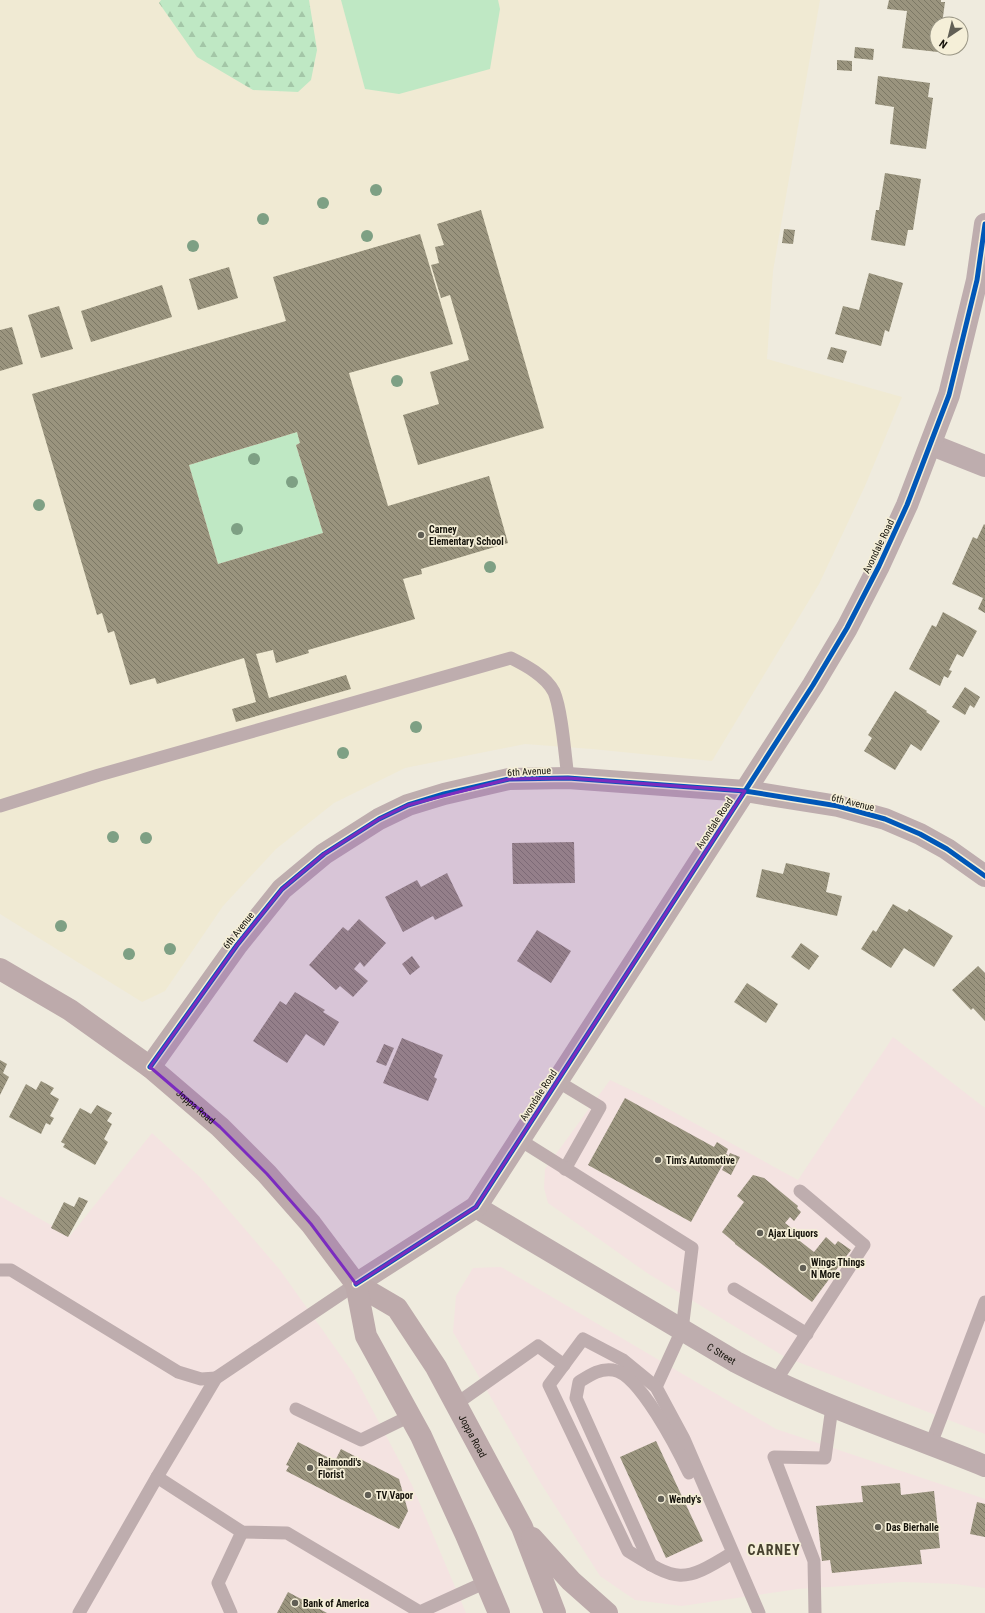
<svg xmlns="http://www.w3.org/2000/svg" width="985" height="1613" viewBox="0 0 985 1613" font-family="'Roboto Condensed',sans-serif">
<style>
.commercial{fill:#f4e3e1}
.built{fill:#f0ead3}
.grass{fill:#bfe8c4}
.forest{fill:url(#forest-firs)}
.building{fill:url(#building-back-hatch);fill-rule:evenodd}
.lines{fill:none;stroke-linecap:round;stroke-linejoin:round}
.service{stroke:#beadae;stroke-width:13}
.minor{stroke:#beadae;stroke-width:22}
.tertiary{stroke:#beadae;stroke-width:22}
.primary{stroke:#bdaaab;stroke-width:22}
.cycleway-casing{stroke:#f5efd8;stroke-width:8}
.cycleway{stroke:#0057b8;stroke-width:5}
.tree{fill:#7ea084}
.marked{fill:#7b2cbf;fill-opacity:0.2;stroke:#7b2cbf;stroke-width:3;stroke-linejoin:round}
.poi-dot{fill:#615f55;stroke:#f5efd8;stroke-width:1.5}
.labels{text-anchor:middle;stroke-width:3.5;stroke-linejoin:round;paint-order:stroke}
.poi-label{font-size:10px;font-weight:bold;fill:#15130b;stroke:#f5efd8;text-anchor:start}
.street-label{font-size:10px;fill:#15130b;stroke:#f5efd8}
.district-label{font-size:14px;font-weight:bold;letter-spacing:1px;fill:#47422f;stroke:#f5efd8}
</style>
<defs>
<pattern id="forest-firs" width="22" height="20" patternUnits="userSpaceOnUse"><rect width="22" height="20" fill="#bfe8c4"/><path d="M5 1l3.5 6h-7zM16 11l3.5 6h-7z" fill="#a3c6a7"/></pattern>
<pattern id="building-back-hatch" width="6" height="6" patternUnits="userSpaceOnUse"><rect width="6" height="6" fill="#9a947e"/><path d="M-1 5l2 2M0 0l6 6M5-1l2 2" fill="none" stroke="#7c7865"/></pattern>
</defs>
<rect width="100%" height="100%" fill="#efebde"/>
<g class="commercial">
<polygon points="893,1037 985,1108 985,1434 785,1357 647,1273 548,1203 544,1188 545,1169 610,1080 652,1100 798,1180"/>
<polygon points="152,1133 201,1178 280,1270 353,1373 412,1485 466,1613 0,1613 0,1196 70,1236"/>
<polygon points="501,1267 776,1429 985,1499 985,1588 956,1584 903,1582 798,1589 682,1606 635,1600 600,1576 540,1482 453,1332 456,1296 473,1268"/>
</g>
<polygon class="built" points="0,0 820,0 773,271 767,359 902,397 865,486 819,584 712,761 592,749 525,744 405,768 334,803 276,849 223,906 165,991 142,1002 0,914"/>
<g class="grass">
<polygon points="341,0 498,0 500,9 490,69 399,94 365,89"/>
<polygon points="297,432 300,443 296,445 323,533 218,564 189,465"/>
</g>
<polygon class="forest" points="161,0 309,0 317,50 311,80 298,92 253,90 197,57 159,3"/>
<g class="building">
<polygon points="889,0 941,0 941,2 945,2 942,24 937,24 938,52 902,48 907,11 887,9"/>
<polygon points="855,47 874,49 873,60 854,58"/>
<polygon points="837,60 852,61 852,71 837,70"/>
<polygon points="878,76 930,83 928,97 933,98 926,149 890,144 894,107 875,104"/>
<polygon points="885,173 921,179 913,230 908,230 905,246 871,240 876,210 879,210"/>
<polygon points="481,210 544,428 418,465 403,415 439,404 430,372 469,360 450,295 441,298 431,265 439,263 435,247 444,245 437,224"/>
<polygon points="784,229 795,230 793,244 782,243"/>
<path d="M420,234L453,344L349,373L388,506L489,476L508,543L421,569L422,574L403,579L415,619L308,650L309,653L276,663L273,650L256,654L269,698L346,675L351,689L236,722L232,709L256,702L244,658L157,684L155,678L130,685L114,631L108,633L102,613L97,615L32,394L286,321L273,277ZM297,432L300,443L296,445L323,533L218,564L189,465Z"/>
<polygon points="229,267 238,298 198,310 189,279"/>
<polygon points="869,273 903,283 889,332 885,330 881,346 835,334 843,306 859,310"/>
<polygon points="162,285 172,317 91,342 81,311"/>
<polygon points="59,306 73,349 41,358 28,315"/>
<polygon points="12,327 23,364 0,371 0,330"/>
<polygon points="831,347 847,351 843,363 827,359"/>
<polygon points="984,524 985,525 985,613 978,609 983,598 952,584 973,537 977,539"/>
<polygon points="943,612 977,631 963,657 957,654 949,670 952,671 948,678 944,676 940,686 909,669 932,625 936,627"/>
<polygon points="965,687 980,697 974,708 970,705 965,715 952,707"/>
<polygon points="895,691 927,711 926,712 940,721 921,751 911,744 895,770 864,751 872,738 868,735"/>
<polygon points="574,842 575,883 513,884 512,843"/>
<polygon points="786,863 830,873 826,892 842,896 837,916 756,897 762,869 783,874"/>
<polygon points="447,873 463,906 435,920 433,916 403,932 385,897 417,880 421,887"/>
<polygon points="893,904 907,912 909,909 953,936 934,967 904,948 891,968 861,949 873,930 876,932"/>
<polygon points="359,919 386,943 364,967 360,962 354,969 368,981 353,997 340,986 336,990 309,965 343,927 348,931"/>
<polygon points="537,930 571,951 551,983 517,961"/>
<polygon points="801,943 819,956 809,970 791,957"/>
<polygon points="412,956 420,967 410,975 402,964"/>
<polygon points="978,966 985,973 985,1021 973,1008 971,1010 952,990"/>
<polygon points="747,983 778,1004 766,1023 734,1002"/>
<polygon points="295,992 325,1010 323,1012 339,1022 324,1046 306,1034 287,1063 253,1041 280,1001 286,1005"/>
<polygon points="402,1038 443,1055 434,1077 437,1079 428,1101 383,1083"/>
<polygon points="384,1044 394,1048 386,1066 376,1062"/>
<polygon points="0,1060 7,1064 3,1073 9,1077 0,1095"/>
<polygon points="41,1081 54,1088 50,1094 59,1099 50,1116 54,1118 50,1125 46,1123 41,1134 9,1117 26,1084 36,1090"/>
<polygon points="625,1098 714,1147 717,1142 728,1149 726,1154 728,1155 691,1222 588,1165"/>
<polygon points="97,1105 112,1113 107,1121 112,1124 104,1139 108,1142 95,1165 63,1147 65,1144 61,1142 80,1108 91,1114"/>
<polygon points="730,1153 740,1157 731,1175 722,1170"/>
<polygon points="753,1175 764,1178 798,1206 797,1208 801,1212 794,1221 790,1217 785,1223 799,1234 796,1238 814,1252 826,1237 835,1245 838,1241 851,1250 812,1302 735,1244 735,1243 722,1232 744,1202 737,1196"/>
<polygon points="79,1197 88,1201 68,1237 51,1228 64,1202 74,1207"/>
<polygon points="656,1441 703,1541 666,1558 620,1457"/>
<polygon points="298,1442 335,1461 341,1449 399,1479 408,1511 399,1529 286,1471 289,1466 286,1465"/>
<polygon points="900,1483 901,1495 934,1491 940,1548 920,1550 922,1564 832,1573 830,1560 822,1561 816,1506 863,1502 861,1486"/>
<polygon points="977,1502 985,1504 985,1537 970,1534"/>
<polygon points="288,1592 327,1613 277,1613"/>
</g>
<g class="lines">
<g class="service">
<path d="M0,806L99,775L511,658C525,665 546,676 554,692C562,711 565,756 568,778"/>
<polyline points="557,1081 600,1107 565,1169"/>
<polyline points="520,1140 692,1248 682,1330 656,1387"/>
<polyline points="0,1270 11,1270 178,1372 201,1379 216,1378"/>
<polyline points="734,1289 807,1334"/>
<polyline points="775,1382 864,1245 800,1191"/>
<polyline points="456,1404 538,1346 564,1365"/>
<polyline points="296,1409 361,1440 410,1416"/>
<polyline points="931,1444 985,1302"/>
<polyline points="157,1477 242,1532 287,1533 420,1612 486,1582"/>
<path d="M732,1553C682,1584 678,1582 628,1551L549,1385L583,1339L623,1360L656,1387L684,1439L759,1613"/>
<path d="M651,1565L576,1398L579,1382C590,1375 600,1368 613,1370C639,1373 678,1450 689,1473"/>
<polyline points="79,1613 157,1477 216,1378 356,1284"/>
<polyline points="231,1613 218,1583 242,1532"/>
<polyline points="815,1613 814,1561 774,1457 825,1458 832,1407"/>
</g>
<g class="minor">
<polyline points="932,445 985,466"/>
<polyline points="150,1067 237,945 282,889 324,854 379,819 408,805 444,794 509,779 568,778 745,791 838,806 885,819 920,834 947,849 985,876"/>
<path id="s1" d="M476,1207L736,1362C816,1404 901,1432 985,1466"/>
</g>
<polyline class="tertiary" points="356,1284 476,1207 745,791 813,685 847,628 879,566 907,505 949,395 977,280 985,224"/>
<g class="primary">
<path id="s2" d="M0,969L70,1010L150,1067L220,1127L267,1174L311,1224L356,1284L397,1308L436,1367L522,1527L555,1613"/>
<polyline points="356,1284 366,1336 421,1436 466,1535 499,1613"/>
<polyline points="532,1538 571,1581 607,1613"/>
</g>
<g class="cycleway-casing">
<g id="cycleway">
<polyline points="150,1067 237,945 282,889 324,854 379,819 408,805 444,794 509,779 568,778 745,791 838,806 885,819 920,834 947,849 985,876"/>
<polyline points="356,1284 476,1207 745,791 813,685 847,628 879,566 907,505 949,395 977,280 985,224"/>
</g>
</g>
<use href="#cycleway" class="cycleway"/>
</g>
<g class="tree">
<circle cx="376" cy="190" r="6"/>
<circle cx="323" cy="203" r="6"/>
<circle cx="263" cy="219" r="6"/>
<circle cx="367" cy="236" r="6"/>
<circle cx="193" cy="246" r="6"/>
<circle cx="397" cy="381" r="6"/>
<circle cx="254" cy="459" r="6"/>
<circle cx="292" cy="482" r="6"/>
<circle cx="39" cy="505" r="6"/>
<circle cx="237" cy="529" r="6"/>
<circle cx="490" cy="567" r="6"/>
<circle cx="416" cy="727" r="6"/>
<circle cx="343" cy="753" r="6"/>
<circle cx="113" cy="837" r="6"/>
<circle cx="146" cy="838" r="6"/>
<circle cx="61" cy="926" r="6"/>
<circle cx="170" cy="949" r="6"/>
<circle cx="129" cy="954" r="6"/>
</g>
<path class="marked" d="M568,778L745,791L476,1207L356,1284L311,1224L267,1174L220,1127L150,1067L237,945L282,889L324,854L379,819L408,805L509,779Z"/>
<g class="poi-dot">
<circle cx="421" cy="535" r="4"/>
<circle cx="658" cy="1160" r="4"/>
<circle cx="760" cy="1233" r="4"/>
<circle cx="803" cy="1268" r="4"/>
<circle cx="310" cy="1468" r="4"/>
<circle cx="368" cy="1495" r="4"/>
<circle cx="661" cy="1499" r="4"/>
<circle cx="878" cy="1527" r="4"/>
<circle cx="295" cy="1603" r="4"/>
</g>
<g class="labels">
<g class="poi-label">
<text x="429" y="533">Carney<tspan x="429" dy="12">Elementary School</tspan></text>
<text x="666" y="1164">Tim's Automotive</text>
<text x="768" y="1237">Ajax Liquors</text>
<text x="811" y="1266">Wings Things<tspan x="811" dy="12">N More</tspan></text>
<text x="318" y="1466">Raimondi's<tspan x="318" dy="12">Florist</tspan></text>
<text x="376" y="1499">TV Vapor</text>
<text x="669" y="1503">Wendy's</text>
<text x="886" y="1531">Das Bierhalle</text>
<text x="303" y="1607">Bank of America</text>
</g>
<g class="street-label">
<text transform="translate(878 546) rotate(-64)" y="4">Avondale Road</text>
<text transform="translate(529 771) rotate(-3)" y="4">6th Avenue</text>
<text transform="translate(853 802) rotate(14)" y="4">6th Avenue</text>
<text transform="translate(714 823) rotate(-57)" y="4">Avondale Road</text>
<text transform="translate(238 930) rotate(-52)" y="4">6th Avenue</text>
<text transform="translate(538 1095) rotate(-57)" y="4">Avondale Road</text>
<text dy="4" stroke="none"><textPath href="#s2" startOffset="240">Joppa Road</textPath></text>
<text dy="4" stroke="none"><textPath href="#s1" startOffset="286">C Street</textPath></text>
<text dy="4" stroke="none"><textPath href="#s2" startOffset="676">Joppa Road</textPath></text>
</g>
<g class="district-label">
<text x="774" y="1555">CARNEY</text>
</g>
</g>
<g transform="translate(949 36) rotate(215)"><circle r="19" fill="#f5efd8" stroke="#9b9786"/>
<path d="M0-3L7 15L0 10L-7 15Z" fill="#615f55"/>
<text y="-6" font-size="11" font-weight="bold" text-anchor="middle" fill="#15130b">N</text>
</g>
</svg>
